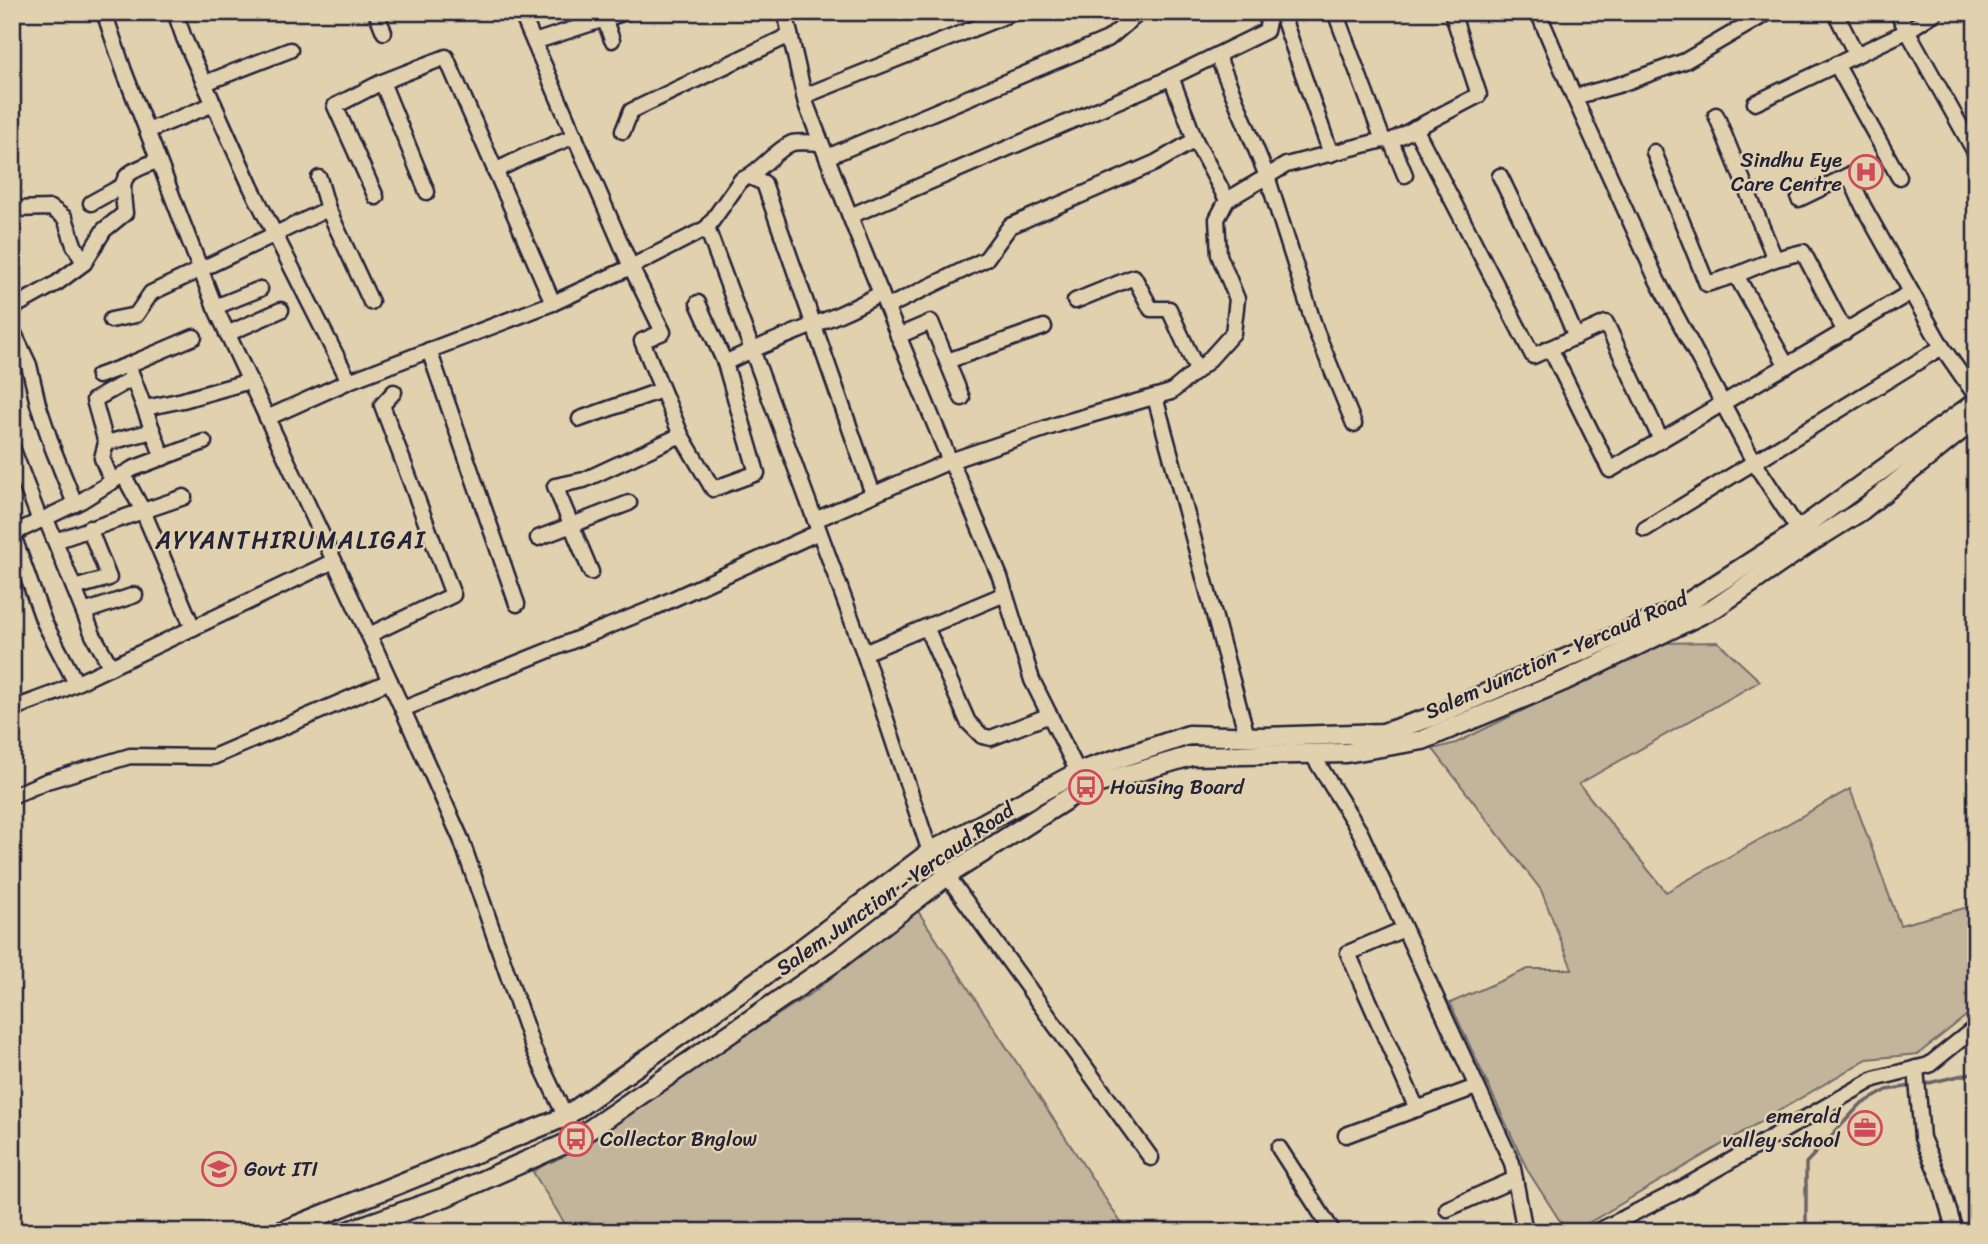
<svg xmlns="http://www.w3.org/2000/svg" width="1988" height="1244" viewBox="0 0 1988 1244" font-family="Sriracha,sans-serif">
<style>
.green{fill:#c3b59b;stroke:#726c6b;stroke-width:2}
.lines{fill:none;stroke-linecap:round;stroke-linejoin:round}
.stream{stroke:#6b6467;stroke-width:3.5}
.minor-casing{stroke:#22223b;stroke-width:19}
.major-casing{stroke:#22223b;stroke-width:23}
.minor{stroke:#e2d1ae;stroke-width:14}
.major{stroke:#e2d1ae;stroke-width:18}
.labels{text-anchor:middle;stroke-width:5;stroke-linejoin:round;paint-order:stroke}
.poi-label{font-size:21px;fill:#22223b;stroke:#e2d1ae;text-anchor:start}
.street-label{font-size:21px;fill:#22223b;stroke:#e2d1ae}
.quarter-label{font-size:24px;letter-spacing:2px;fill:#22223b;stroke:#e2d1ae}
</style>
<rect width="100%" height="100%" fill="#e2d1ae"/>
<filter id="ink" filterUnits="userSpaceOnUse"><feTurbulence type="fractalNoise" baseFrequency=".0143" numOctaves="2"/><feDisplacementMap in="SourceGraphic" scale="14" xChannelSelector="R" yChannelSelector="G"/><feConvolveMatrix kernelMatrix="1 2 1 2 8 2 1 2 1" color-interpolation-filters="sRGB"/></filter>
<g filter="url(#ink)">
<g class="green">
<polygon points="1718,642 1760,681 1579,784 1666,892 1850,789 1900,925 1976,905 1976,1008 1918,1054 1867,1059 1573,1232 1567,1232 1528,1171 1450,1003 1528,969 1572,969 1541,890 1433,749 1456,743 1660,643"/>
<polygon points="916,908 1127,1232 570,1232 533,1172 815,991"/>
</g>
<g class="lines">
<g class="stream">
<polyline points="1920,1085 1976,1072"/>
<polyline points="1806,1232 1806,1163 1860,1105 1887,1090 1912,1086"/>
</g>
<g class="minor-casing">
<g id="minor">
<polyline points="104,12 124,71 215,307 375,648 461,839 533,1048 576,1139"/>
<polyline points="175,12 184,38 251,187 349,381 553,303 631,267 707,228 815,520"/>
<polyline points="376,12 384,32"/>
<polyline points="521,12 631,267 663,332 642,341 681,435"/>
<polyline points="602,12 612,40"/>
<polyline points="785,12 806,104 866,257 947,454 962,486 1000,577 1032,680 1082,780"/>
<polyline points="1281,12 1331,154"/>
<polyline points="1335,12 1383,140 1391,141 1405,175"/>
<polyline points="1538,12 1574,97 1657,280 1754,462 1803,537"/>
<polyline points="1835,12 1856,54"/>
<polyline points="1897,12 1976,154"/>
<polyline points="534,42 626,12"/>
<polyline points="1217,55 1267,176 1316,331 1354,424"/>
<polyline points="1836,64 1899,177"/>
<polyline points="382,82 427,192"/>
<polyline points="205,83 290,50"/>
<polyline points="804,96 1015,12"/>
<polyline points="1574,97 1618,85 1685,61 1769,12"/>
<polyline points="1755,103 1907,31 1936,12"/>
<polyline points="1716,115 1775,259 1736,275 1787,366"/>
<polyline points="1415,128 1533,356 1606,323 1661,440"/>
<polyline points="147,131 214,104"/>
<polyline points="623,131 631,111 790,35"/>
<polyline points="1195,140 1227,200"/>
<polyline points="1391,141 1479,95 1452,12"/>
<polyline points="1654,152 1707,284 1736,275"/>
<polyline points="827,157 1108,39 1140,12"/>
<polyline points="495,171 525,156 575,136"/>
<polyline points="1500,176 1561,302 1576,337"/>
<polyline points="750,177 764,183 873,494"/>
<polyline points="319,178 328,209 371,302"/>
<polyline points="376,197 335,106 382,82 446,57 553,303"/>
<polyline points="1799,199 1849,175 1863,206 1942,347"/>
<polyline points="91,203 122,186"/>
<polyline points="12,209 51,208 65,218 74,245 84,263"/>
<polyline points="850,216 1157,84 1266,31 1270,12"/>
<path d="M707,228L741,180C758,174 775,150 792,143C800,141 813,143 821,143"/>
<polyline points="1775,259 1803,252 1845,332"/>
<polyline points="1075,301 1134,277 1151,309 1169,309 1197,370"/>
<polyline points="215,307 260,289"/>
<polyline points="887,307 986,259 1010,226 1155,163 1195,140 1171,77"/>
<path d="M12,308L57,283L84,263L104,230L125,213C120,172 122,176 158,160"/>
<polyline points="111,320 136,315 151,293 328,209"/>
<polyline points="12,329 29,365 38,404 53,449 75,504"/>
<polyline points="227,334 281,310"/>
<polyline points="898,336 931,322 962,398"/>
<polyline points="1550,348 1610,470 1911,292"/>
<polyline points="429,350 517,604"/>
<polyline points="947,361 1044,327"/>
<path d="M725,363C775,337 832,322 881,293"/>
<polyline points="130,370 163,458"/>
<polyline points="98,376 128,365 194,337"/>
<polyline points="1155,397 1247,736"/>
<polyline points="145,408 183,400 250,381"/>
<polyline points="267,418 349,381"/>
<polyline points="580,419 662,390"/>
<polyline points="106,443 153,431"/>
<polyline points="12,447 40,521"/>
<polyline points="123,474 143,511 193,628"/>
<polyline points="112,482 102,458 106,443 94,400 133,378"/>
<polyline points="46,519 93,635 111,667"/>
<polyline points="1645,529 1942,347 1976,396"/>
<polyline points="12,534 81,501 132,469 204,442"/>
<polyline points="13,535 44,622 76,683"/>
<polyline points="538,538 629,503"/>
<polyline points="55,541 184,497"/>
<polyline points="591,572 555,486 584,480 681,435 713,489 757,473 725,363 698,303"/>
<polyline points="74,588 109,578 89,528"/>
<polyline points="84,612 135,595"/>
<polyline points="926,627 968,722 982,736 991,738 1050,715"/>
<polyline points="369,635 453,595 382,405 394,392"/>
<polyline points="864,653 1005,594"/>
<polyline points="12,709 58,692 334,561"/>
<polyline points="403,709 649,610 819,532"/>
<polyline points="1312,754 1360,832 1512,1163 1525,1232"/>
<polyline points="12,796 47,781 130,756 213,757 390,681"/>
<polyline points="1404,929 1348,953 1417,1109"/>
<polyline points="1916,1068 1922,1138 1940,1180 1955,1232"/>
<polyline points="1346,1135 1476,1087"/>
<polyline points="1279,1148 1333,1232"/>
<polyline points="1151,1158 930,852 864,653 815,520 950,461 1059,424 1171,392 1207,362 1233,333 1237,299 1219,255 1217,219 1227,200 1286,165 1383,140"/>
<polyline points="1447,1209 1515,1179"/>
<polyline points="388,1217 396,1232"/>
<polyline points="1596,1232 1674,1193 1874,1079 1929,1065 1976,1027"/>
</g>
</g>
<g class="major-casing">
<g id="major">
<polyline points="280,1232 565,1117 792,956 930,852 1078,772 1189,735 1264,737 1383,733 1432,717 1676,610 1782,542 1976,402"/>
<polyline points="345,1232 445,1197 576,1139 839,959 948,875 1086,787 1191,756 1346,753 1423,740 1564,681 1715,608 1808,544 1861,511 1976,418"/>
</g>
</g>
<use href="#minor" class="minor"/>
<use href="#major" class="major"/>
</g>
</g>
<defs>
<g id="hospital-ring" transform="scale(1.75)"><circle r="9.5" fill="#e2d1ae" stroke="#d1495b" stroke-width="1.5"/><path d="M-5-5h3v3.5h4V-5h3V5h-3V1.5h-4V5h-3Z" fill="#d1495b"/></g>
<g id="bus-ring" transform="scale(1.75)"><circle r="9.5" fill="#e2d1ae" stroke="#d1495b" stroke-width="1.5"/><path d="M-5-6H5V4H4V6H2V4H-2V6H-4V4H-5ZM-3.5-4V0h7V-4ZM-3.5 1.2v1.5H-2V1.2ZM2 1.2v1.5H3.5V1.2Z" fill="#d1495b"/></g>
<g id="office-ring" transform="scale(1.75)"><circle r="9.5" fill="#e2d1ae" stroke="#d1495b" stroke-width="1.5"/><path d="M-6-3h4V-5.5h4V-3h4V5H-6ZM-1-4.5V-3h2v-1.5ZM-6 0V1H6V0Z" fill="#d1495b"/></g>
<g id="university-ring" transform="scale(1.75)"><circle r="9.5" fill="#e2d1ae" stroke="#d1495b" stroke-width="1.5"/><path d="M0-5L7-2L0 1L-7-2ZM-4 1L0 2.5L4 1V4Q0 6-4 4Z" fill="#d1495b"/></g>
</defs>
<g fill-rule="evenodd">
<use href="#hospital-ring" x="1866" y="172"/>
<use href="#bus-ring" x="1086" y="787"/>
<use href="#office-ring" x="1865" y="1128"/>
<use href="#bus-ring" x="576" y="1139"/>
<use href="#university-ring" x="219" y="1169"/>
</g>
<g class="labels">
<g class="poi-label">
<text x="1842" y="167" text-anchor="end">Sindhu Eye<tspan x="1842" dy="24">Care Centre</tspan></text>
<text x="1110" y="794">Housing Board</text>
<text x="1840" y="1123" text-anchor="end">emerald<tspan x="1840" dy="24">valley school</tspan></text>
<text x="600" y="1146">Collector Bnglow</text>
<text x="244" y="1176">Govt ITI</text>
</g>
<g class="street-label">
<text transform="translate(1556 655) rotate(-24)" y="7">Salem Junction - Yercaud Road</text>
<text transform="translate(895 889) rotate(-35)" y="7">Salem Junction - Yercaud Road</text>
</g>
<g class="quarter-label">
<text x="291" y="548">AYYANTHIRUMALIGAI</text>
</g>
</g>
<rect width="1988" height="1244" fill="none" stroke="#e2d1ae" stroke-width="42"/>
<rect x="21" y="21" width="1946" height="1202" fill="none" stroke="#22223b" stroke-width="2.5" filter="url(#ink)"/>
</svg>
